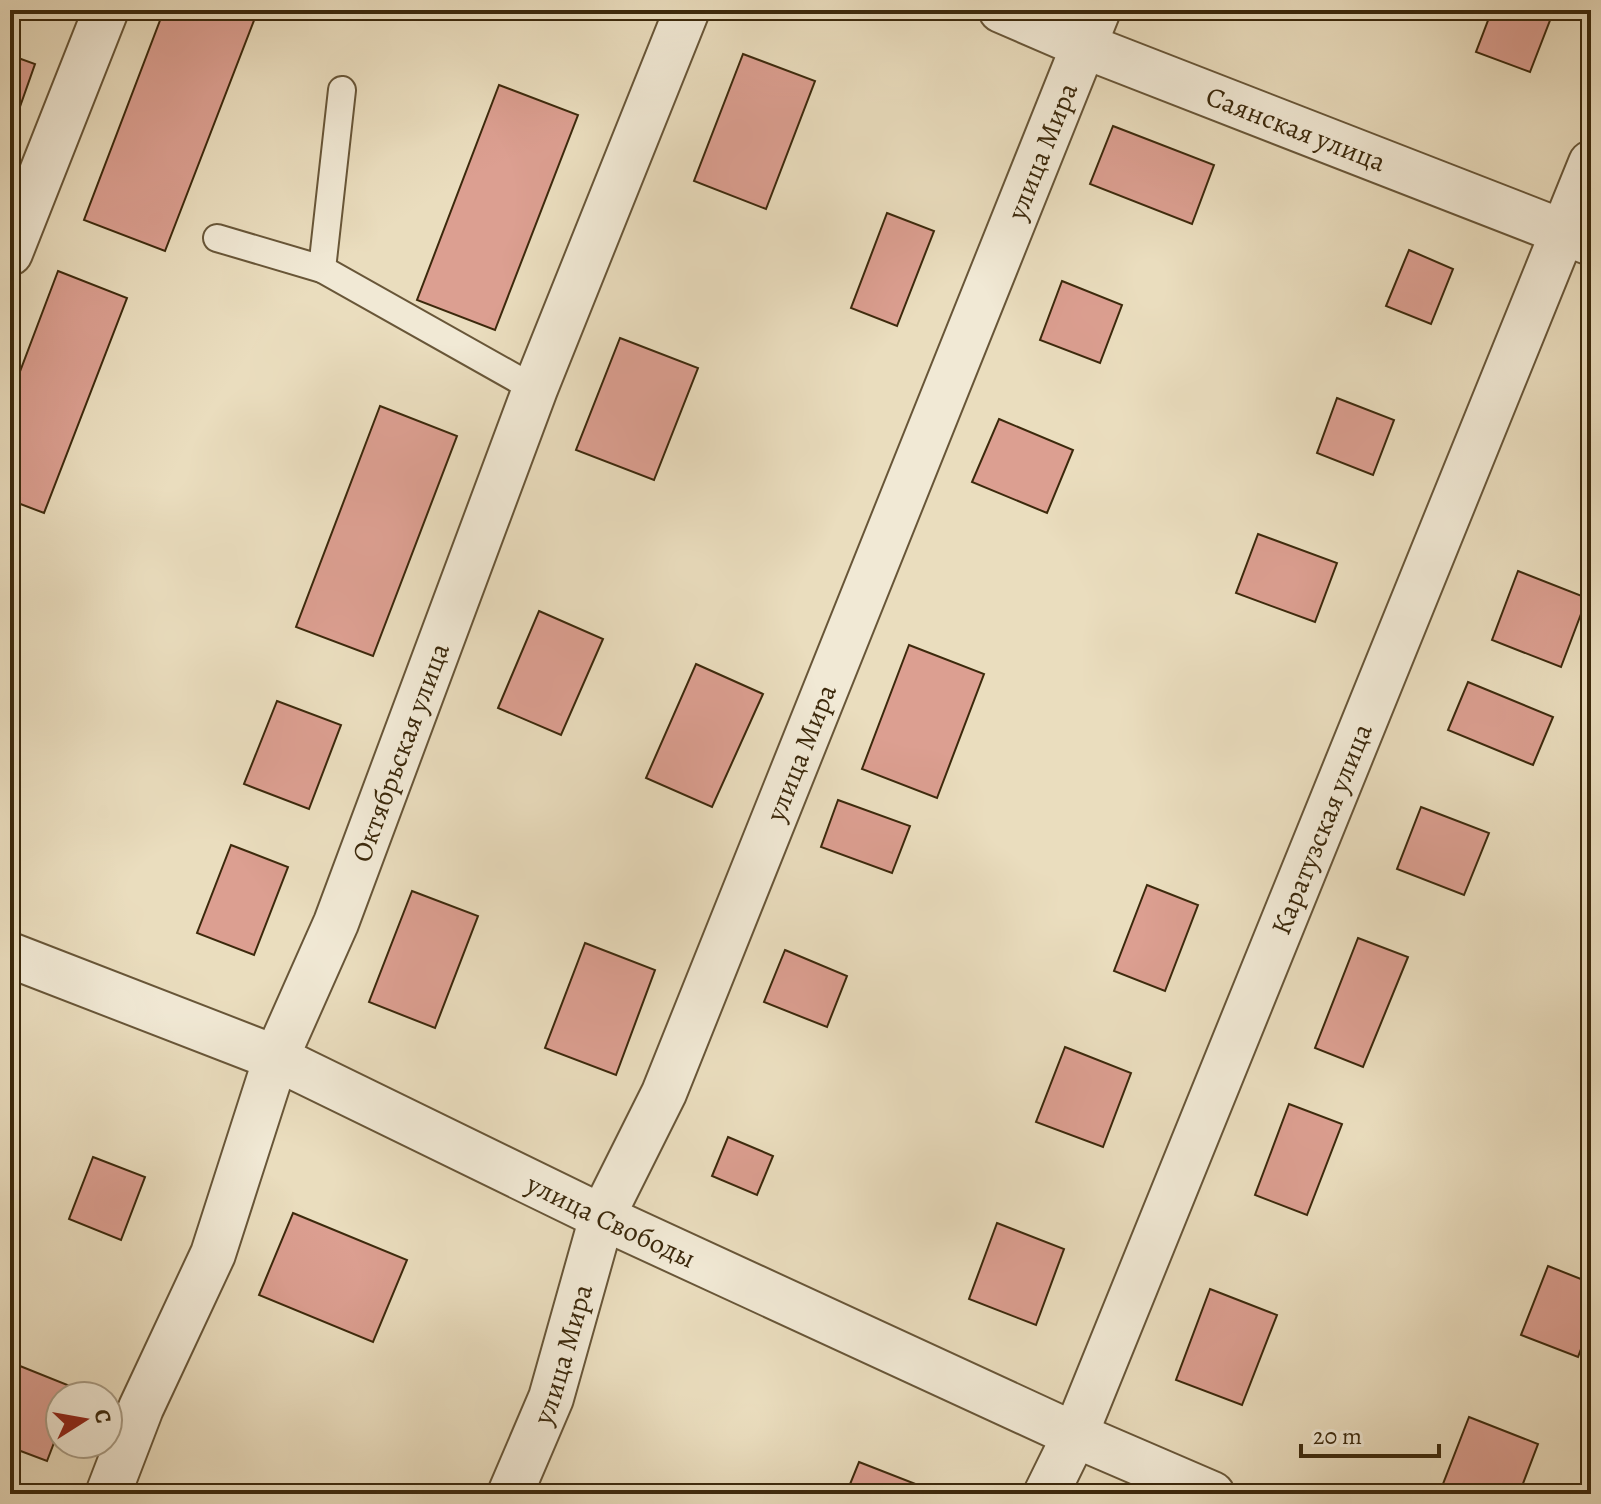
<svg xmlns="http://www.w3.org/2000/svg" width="1601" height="1504" viewBox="0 0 1601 1504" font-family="Alegreya,serif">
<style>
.building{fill:#dc9f91;stroke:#3c290c;stroke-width:2}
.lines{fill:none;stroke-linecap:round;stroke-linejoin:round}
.service-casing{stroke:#685638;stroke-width:30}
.minor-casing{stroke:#685638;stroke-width:48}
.service{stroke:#f1e9d5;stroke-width:26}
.minor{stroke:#f1e9d5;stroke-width:44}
.labels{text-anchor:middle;stroke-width:6;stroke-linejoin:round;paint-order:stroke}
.street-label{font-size:28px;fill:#3c290c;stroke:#f1e9d5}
</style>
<rect width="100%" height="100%" fill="#eaddbe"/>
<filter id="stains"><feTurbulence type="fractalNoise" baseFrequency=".0025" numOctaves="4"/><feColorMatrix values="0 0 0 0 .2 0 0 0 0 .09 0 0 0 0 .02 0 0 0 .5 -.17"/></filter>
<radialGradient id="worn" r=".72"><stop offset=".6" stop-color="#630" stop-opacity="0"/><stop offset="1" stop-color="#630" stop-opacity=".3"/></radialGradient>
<g class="building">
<polygon points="164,10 258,10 165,251 84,220"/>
<polygon points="1492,10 1554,10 1530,72 1476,52"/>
<polygon points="743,54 815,81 766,209 694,181"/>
<polygon points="10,55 35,64 16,118 10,116"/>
<polygon points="499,85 578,115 495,330 417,300"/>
<polygon points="1113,126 1214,165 1192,224 1090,184"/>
<polygon points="887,213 934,231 897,326 851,308"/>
<polygon points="1409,250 1453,269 1431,324 1386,306"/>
<polygon points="58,271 127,298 44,513 10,500 10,398"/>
<polygon points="1062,281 1122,305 1100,363 1040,340"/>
<polygon points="620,338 698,368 654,480 576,450"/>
<polygon points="1337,398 1394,420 1373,475 1317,453"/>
<polygon points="380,406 457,436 373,656 296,627"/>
<polygon points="999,419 1073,450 1047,513 972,482"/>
<polygon points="1258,534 1337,563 1315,622 1236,593"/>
<polygon points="1518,571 1587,598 1561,667 1492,640"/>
<polygon points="539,611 603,639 561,735 498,708"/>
<polygon points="909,645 984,674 937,798 862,769"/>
<polygon points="696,664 763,694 712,807 646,778"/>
<polygon points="1468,682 1553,717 1533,765 1448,730"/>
<polygon points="277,701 341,725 309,809 244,784"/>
<polygon points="838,800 910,826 892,873 821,847"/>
<polygon points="1421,807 1489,833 1464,895 1397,869"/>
<polygon points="231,845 288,867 254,955 197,933"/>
<polygon points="1147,885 1198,905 1165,991 1114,971"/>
<polygon points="412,891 478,916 435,1028 369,1002"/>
<polygon points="1358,938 1408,957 1363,1067 1315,1048"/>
<polygon points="585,943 655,970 616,1075 545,1048"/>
<polygon points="785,950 847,976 827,1027 764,1002"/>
<polygon points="1065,1047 1131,1073 1103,1147 1036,1122"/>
<polygon points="1289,1104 1342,1124 1307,1215 1255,1195"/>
<polygon points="728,1137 773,1156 757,1195 712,1176"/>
<polygon points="93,1157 145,1177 121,1240 69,1219"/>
<polygon points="293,1213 407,1260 373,1342 259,1295"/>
<polygon points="997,1223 1064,1249 1036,1325 969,1299"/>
<polygon points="1548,1266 1591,1283 1591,1322 1578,1357 1521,1335"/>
<polygon points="1210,1289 1277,1315 1242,1405 1176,1380"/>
<polygon points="10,1362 75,1388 72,1396 60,1396 60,1427 47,1461 10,1447"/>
<polygon points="1469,1417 1538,1444 1519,1494 1469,1494 1443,1484"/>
<polygon points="859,1462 931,1490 929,1494 846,1494"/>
</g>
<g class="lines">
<g class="service-casing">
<g id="service">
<polyline points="342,90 322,269 535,389"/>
<polyline points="217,238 322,269"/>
</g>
</g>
<g class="minor-casing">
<g id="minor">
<path id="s1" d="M1001,10L1082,45L1591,243"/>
<polyline points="10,253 106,10"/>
<path id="s2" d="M10,955L276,1058L602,1217L1075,1435L1212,1494"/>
<path id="s3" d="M108,1494L141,1408L213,1254L276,1058L336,923L535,389L687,10"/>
<path id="s4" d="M510,1494L551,1398L602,1217L664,1093L1098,10"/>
<path id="s5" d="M1046,1494L1075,1435L1591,163"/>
</g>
</g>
<use href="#service" class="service"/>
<use href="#minor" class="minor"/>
</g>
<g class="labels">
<g class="street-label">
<text dy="10" stroke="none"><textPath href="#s1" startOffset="318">Саянская улица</textPath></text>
<text dy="10" stroke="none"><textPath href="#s4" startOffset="1446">улица Мира</textPath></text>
<text dy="10" stroke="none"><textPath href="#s4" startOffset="798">улица Мира</textPath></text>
<text dy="10" stroke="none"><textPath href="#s3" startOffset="798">Октябрьская улица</textPath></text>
<text dy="10" stroke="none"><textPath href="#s5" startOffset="720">Каратузская улица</textPath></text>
<text dy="10" stroke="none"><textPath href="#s2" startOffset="658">улица Свободы</textPath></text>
<text dy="10" stroke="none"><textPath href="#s4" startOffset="150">улица Мира</textPath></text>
</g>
</g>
<rect width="1601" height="1504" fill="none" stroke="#eaddbe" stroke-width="40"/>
<rect x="12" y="12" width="1577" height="1480" fill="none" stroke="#3c290c" stroke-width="4"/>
<rect x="20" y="20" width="1561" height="1464" fill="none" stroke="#3c290c" stroke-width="2"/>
<g transform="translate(84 1420) rotate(79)"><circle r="38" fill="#f1e9d5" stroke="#a99c85" stroke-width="2"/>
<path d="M0-6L14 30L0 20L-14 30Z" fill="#8f2418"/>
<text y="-12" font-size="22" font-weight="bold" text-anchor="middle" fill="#3c290c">С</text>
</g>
<path d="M1301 1444v12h138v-12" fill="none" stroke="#3c290c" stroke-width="4"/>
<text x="1313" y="1444" font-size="24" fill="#3c290c" stroke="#f1e9d5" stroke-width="6" paint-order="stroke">20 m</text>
<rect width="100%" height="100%" filter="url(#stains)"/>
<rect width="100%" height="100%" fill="url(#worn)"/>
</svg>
